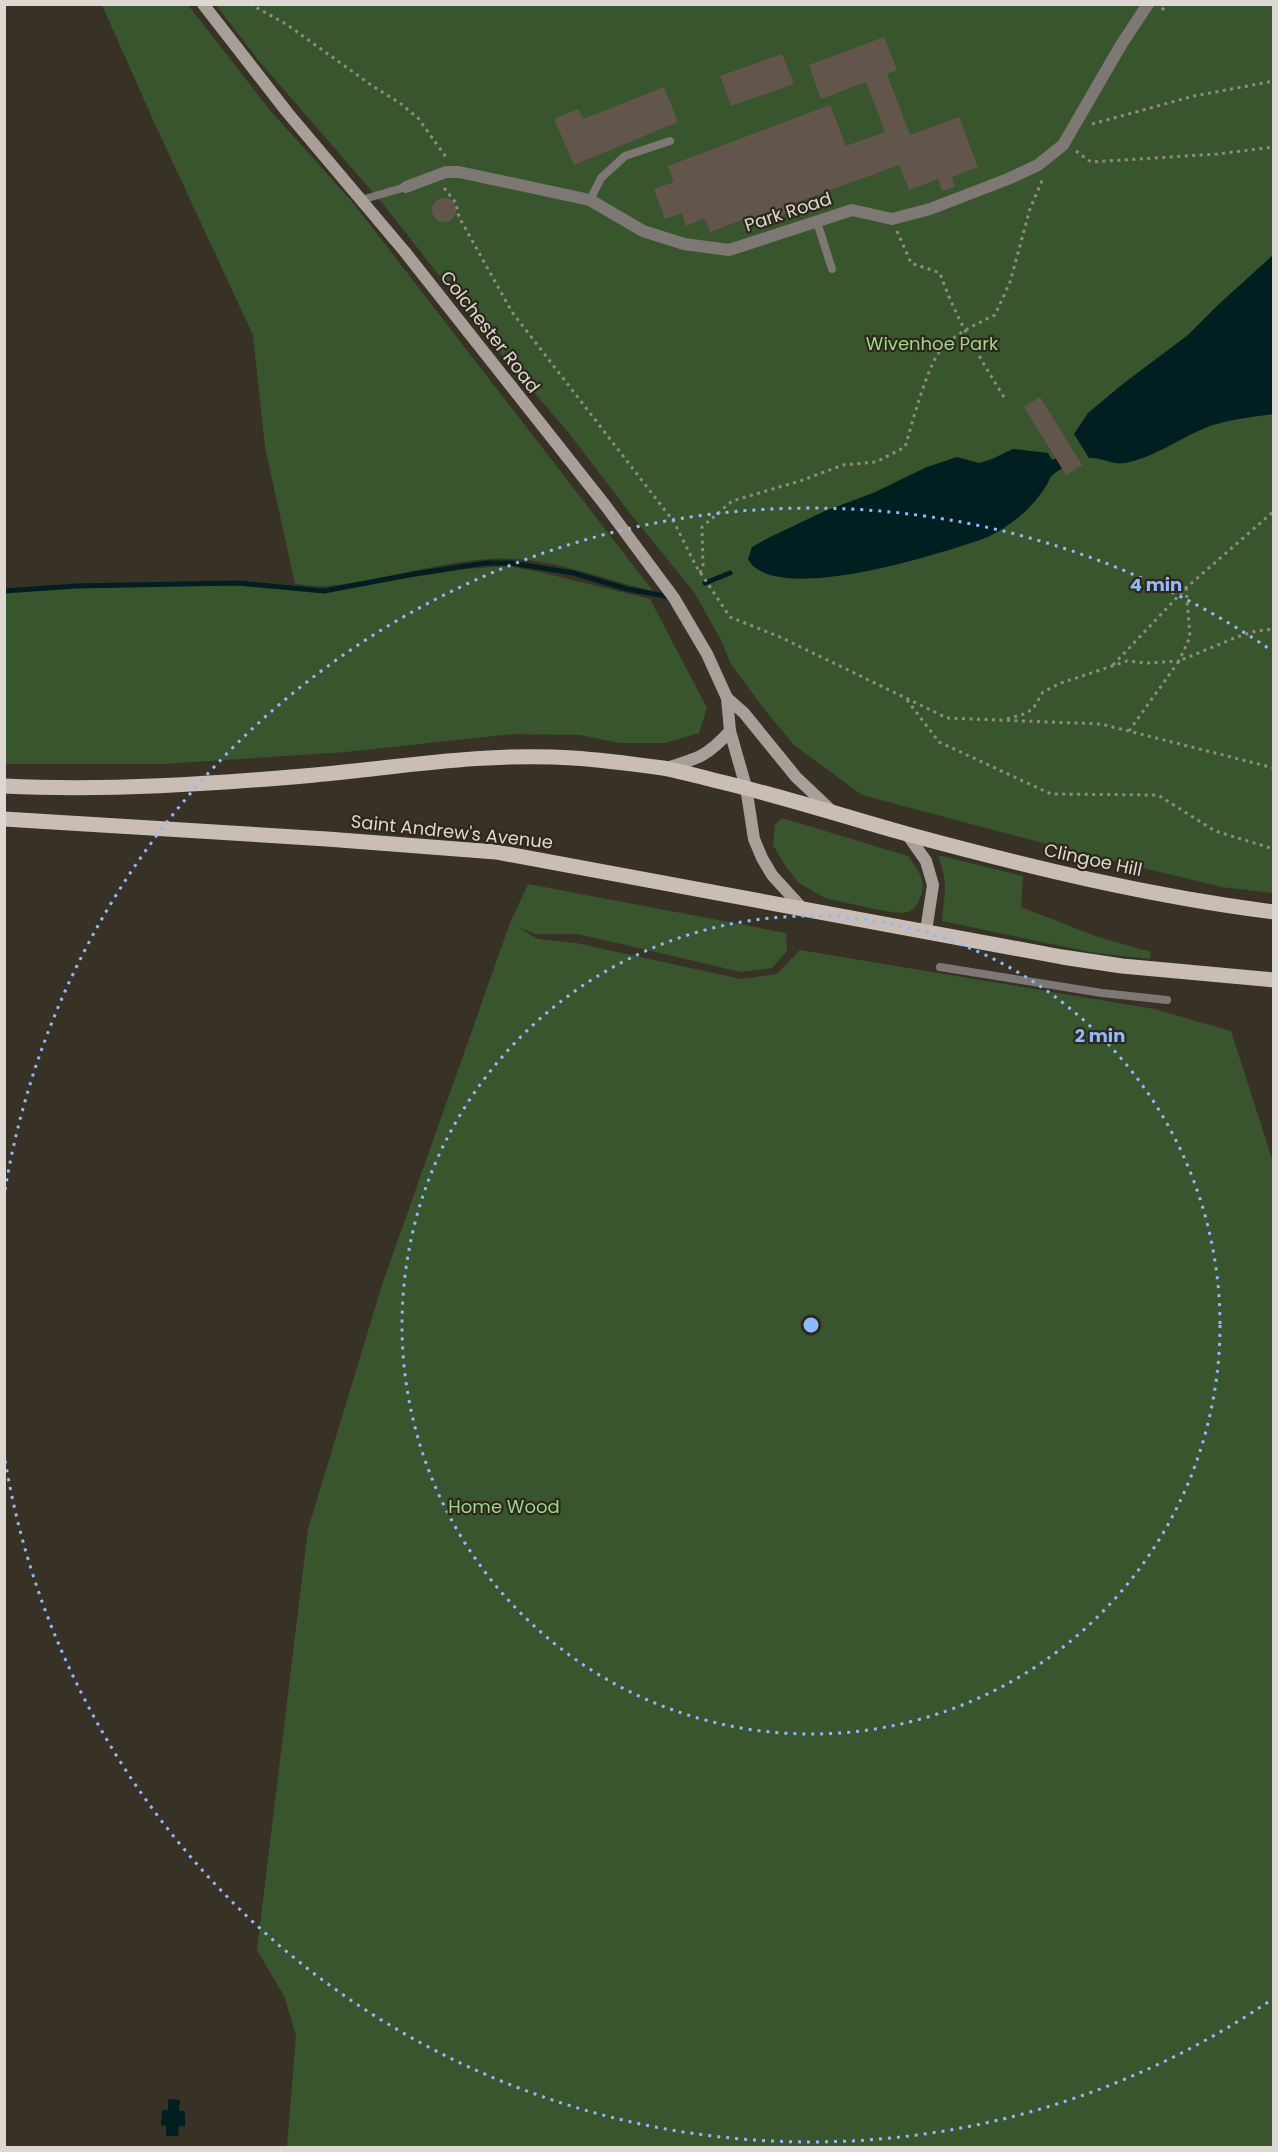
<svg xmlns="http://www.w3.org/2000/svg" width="1278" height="2152" viewBox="0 0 1278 2152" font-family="Poppins,sans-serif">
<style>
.green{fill:#38552e}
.water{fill:#011e20}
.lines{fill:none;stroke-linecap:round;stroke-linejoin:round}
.stream{stroke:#011e20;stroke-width:5}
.building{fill:#62564c}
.path{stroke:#908b81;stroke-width:3;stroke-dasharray:3 4.5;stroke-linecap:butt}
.service{stroke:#7e7874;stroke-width:8}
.minor{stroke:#7e7874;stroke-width:12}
.secondary{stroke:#a99f99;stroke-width:12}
.primary{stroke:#cabdb5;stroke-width:15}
.ring{fill:none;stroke:#8eb9fc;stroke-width:3;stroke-dasharray:3 6}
.labels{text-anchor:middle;stroke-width:4.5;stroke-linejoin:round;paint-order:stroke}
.street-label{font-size:18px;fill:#ddd8d1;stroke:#2e281c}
.park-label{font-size:18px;fill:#9dd78a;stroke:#2e281c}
.centre{fill:#8eb9fc;stroke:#2e281c;stroke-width:3}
.ring-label{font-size:18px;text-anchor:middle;font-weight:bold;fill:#8eb9fc;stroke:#2e281c;stroke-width:4.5;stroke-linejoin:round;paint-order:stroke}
</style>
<rect width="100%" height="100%" fill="#383226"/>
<g class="green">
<path d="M102,5H188L269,109L354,204L653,591C599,578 545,555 489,559C434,563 381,581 327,586C317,587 305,585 295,584L265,447L253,335L154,122Z"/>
<polygon points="216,5 1273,5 1273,893 1222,887 1073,851 862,795 794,745 765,710 731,664 721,640 694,592 633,517 568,432 500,353 383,204 259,61"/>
<polygon points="508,566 544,573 650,599 707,708 699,733 665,743 620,743 580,735 513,734 346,752 163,764 5,764 5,591 76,586 237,583 324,591 465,569"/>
<path d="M782,818L908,856C917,868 928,882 920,898C918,904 915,909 908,912C897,916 840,901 825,898L799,883L786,867L773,845L775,825Z"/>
<path d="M942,856L1023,876L1021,907L1098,937L1151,952L1150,959L1095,953L942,921C944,896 949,882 938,857Z"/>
<polygon points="528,884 786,933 787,951 772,968 741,972 578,934 535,934 516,926 538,939 576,943 741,979 777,974 800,950 1154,1009 1231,1031 1274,1165 1273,2147 287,2147 296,2035 284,1996 257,1950 308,1529 382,1285 510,923"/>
</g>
<g class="water">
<path d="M1273,255V414C1252,417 1231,419 1210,426C1181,437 1156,457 1125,463C1113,465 1101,457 1089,458L1074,434L1088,413L1124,383L1188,335L1219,304Z"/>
<path d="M1013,449L1048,453L1052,460L1057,458L1063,468C1045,478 1053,478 1042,492C1028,512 1010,526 988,537C947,552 774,608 748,559L752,547L768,538L825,511L873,493L927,467L957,457L979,463L992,459Z"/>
<polygon points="168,2099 180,2100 179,2111 185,2111 185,2126 179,2126 178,2136 166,2136 166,2126 161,2125 162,2110 168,2110"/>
</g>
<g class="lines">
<g class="stream">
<polyline points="705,583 730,573"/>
<polyline points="4,591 76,586 237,583 324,591 414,574 486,563 511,563 573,573 627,589 670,597"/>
</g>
</g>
<g class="building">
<polygon points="884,37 897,70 887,74 910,135 959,117 978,167 952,177 955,187 942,191 938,179 909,190 899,165 795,203 797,209 745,228 742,220 710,232 705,218 686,226 682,213 665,219 654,189 674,182 668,166 830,105 846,146 885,132 866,82 821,99 809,65"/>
<polygon points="782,54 794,84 731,106 720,76"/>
<polygon points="664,87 678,122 574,165 554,119 578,109 583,119"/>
<circle cx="444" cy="210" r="12"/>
<polygon points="1040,397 1082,465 1066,475 1024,407"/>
</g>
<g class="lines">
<g class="path">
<polyline points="250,4 286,24 374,87 400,103 418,118 446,157"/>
<polyline points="1162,10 1167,4"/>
<polyline points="1092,124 1194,96 1274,81"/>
<polyline points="1076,151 1091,162 1217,154 1274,147"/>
<polyline points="444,188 456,203 459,217 512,312 674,522 696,566 730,617 780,637 947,718 1101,724 1274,768"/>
<path d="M897,231L911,263L940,273C955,317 979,357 1004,397"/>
<path d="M700,573L703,566L702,527L732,501L800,481L843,465L876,462L905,447C912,424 928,362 943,347C958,332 977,324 995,315L1010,282L1030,209L1043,178"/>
<polyline points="1113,665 1186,588 1274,511"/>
<polyline points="907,700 939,742 1051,794 1158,795 1215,831 1274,849"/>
<polyline points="1007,719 1027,713 1034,707 1043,692 1061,683 1127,661 1148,663 1179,661 1190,637 1186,588"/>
<polyline points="1129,731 1179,661 1237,637 1256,631 1274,629"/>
</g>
<g class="service">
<polyline points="361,200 406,187"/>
<polyline points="590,200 601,178 625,156 670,141"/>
<polyline points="817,222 832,269"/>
<polyline points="940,967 1102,993 1167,1000"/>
</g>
<polyline class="minor" points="406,187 446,172 459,172 590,200 643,231 684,244 729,250 852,210 892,219 930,209 1008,179 1038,165 1063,145 1121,45 1148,4"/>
<g class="secondary">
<polyline points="203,4 287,112 405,252 605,505 674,598 707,654 727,698 730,731 746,787 754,839 762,858 772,875 802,908"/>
<polyline points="727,698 744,713 796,777 834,813"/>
<path d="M666,768C697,759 708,756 730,731"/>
<polyline points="907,834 926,861 933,885 926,931"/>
</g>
<g class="primary">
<path d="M4,786C108,791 212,784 315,775C401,767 486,752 573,758C603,760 633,764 663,768C680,771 697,776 713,780C779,795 842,816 907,834C1029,867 1148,896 1274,912"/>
<polyline points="4,819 327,839 496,852 1062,957 1122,966 1274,980"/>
</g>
</g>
<g class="ring">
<circle cx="811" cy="1325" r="409"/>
<path d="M1268 2002A817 817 0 0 1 5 1460M5 1190A817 817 0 0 1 1268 648"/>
</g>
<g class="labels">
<g class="street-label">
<text transform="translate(788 212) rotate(-18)" y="6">Park Road</text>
<text transform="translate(490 332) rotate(52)" y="6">Colchester Road</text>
<text transform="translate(452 832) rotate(6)" y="6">Saint Andrew's Avenue</text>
<text transform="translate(1093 860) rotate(12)" y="6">Clingoe Hill</text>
</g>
<g class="park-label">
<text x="932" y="350">Wivenhoe Park</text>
<text x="504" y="1513">Home Wood</text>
</g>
</g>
<circle cx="811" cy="1325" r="9" class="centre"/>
<g class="ring-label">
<text x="1156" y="591">4 min</text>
<text x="1100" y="1042">2 min</text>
</g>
<rect width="1278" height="2152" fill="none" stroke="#ddd8d1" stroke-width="12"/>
</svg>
